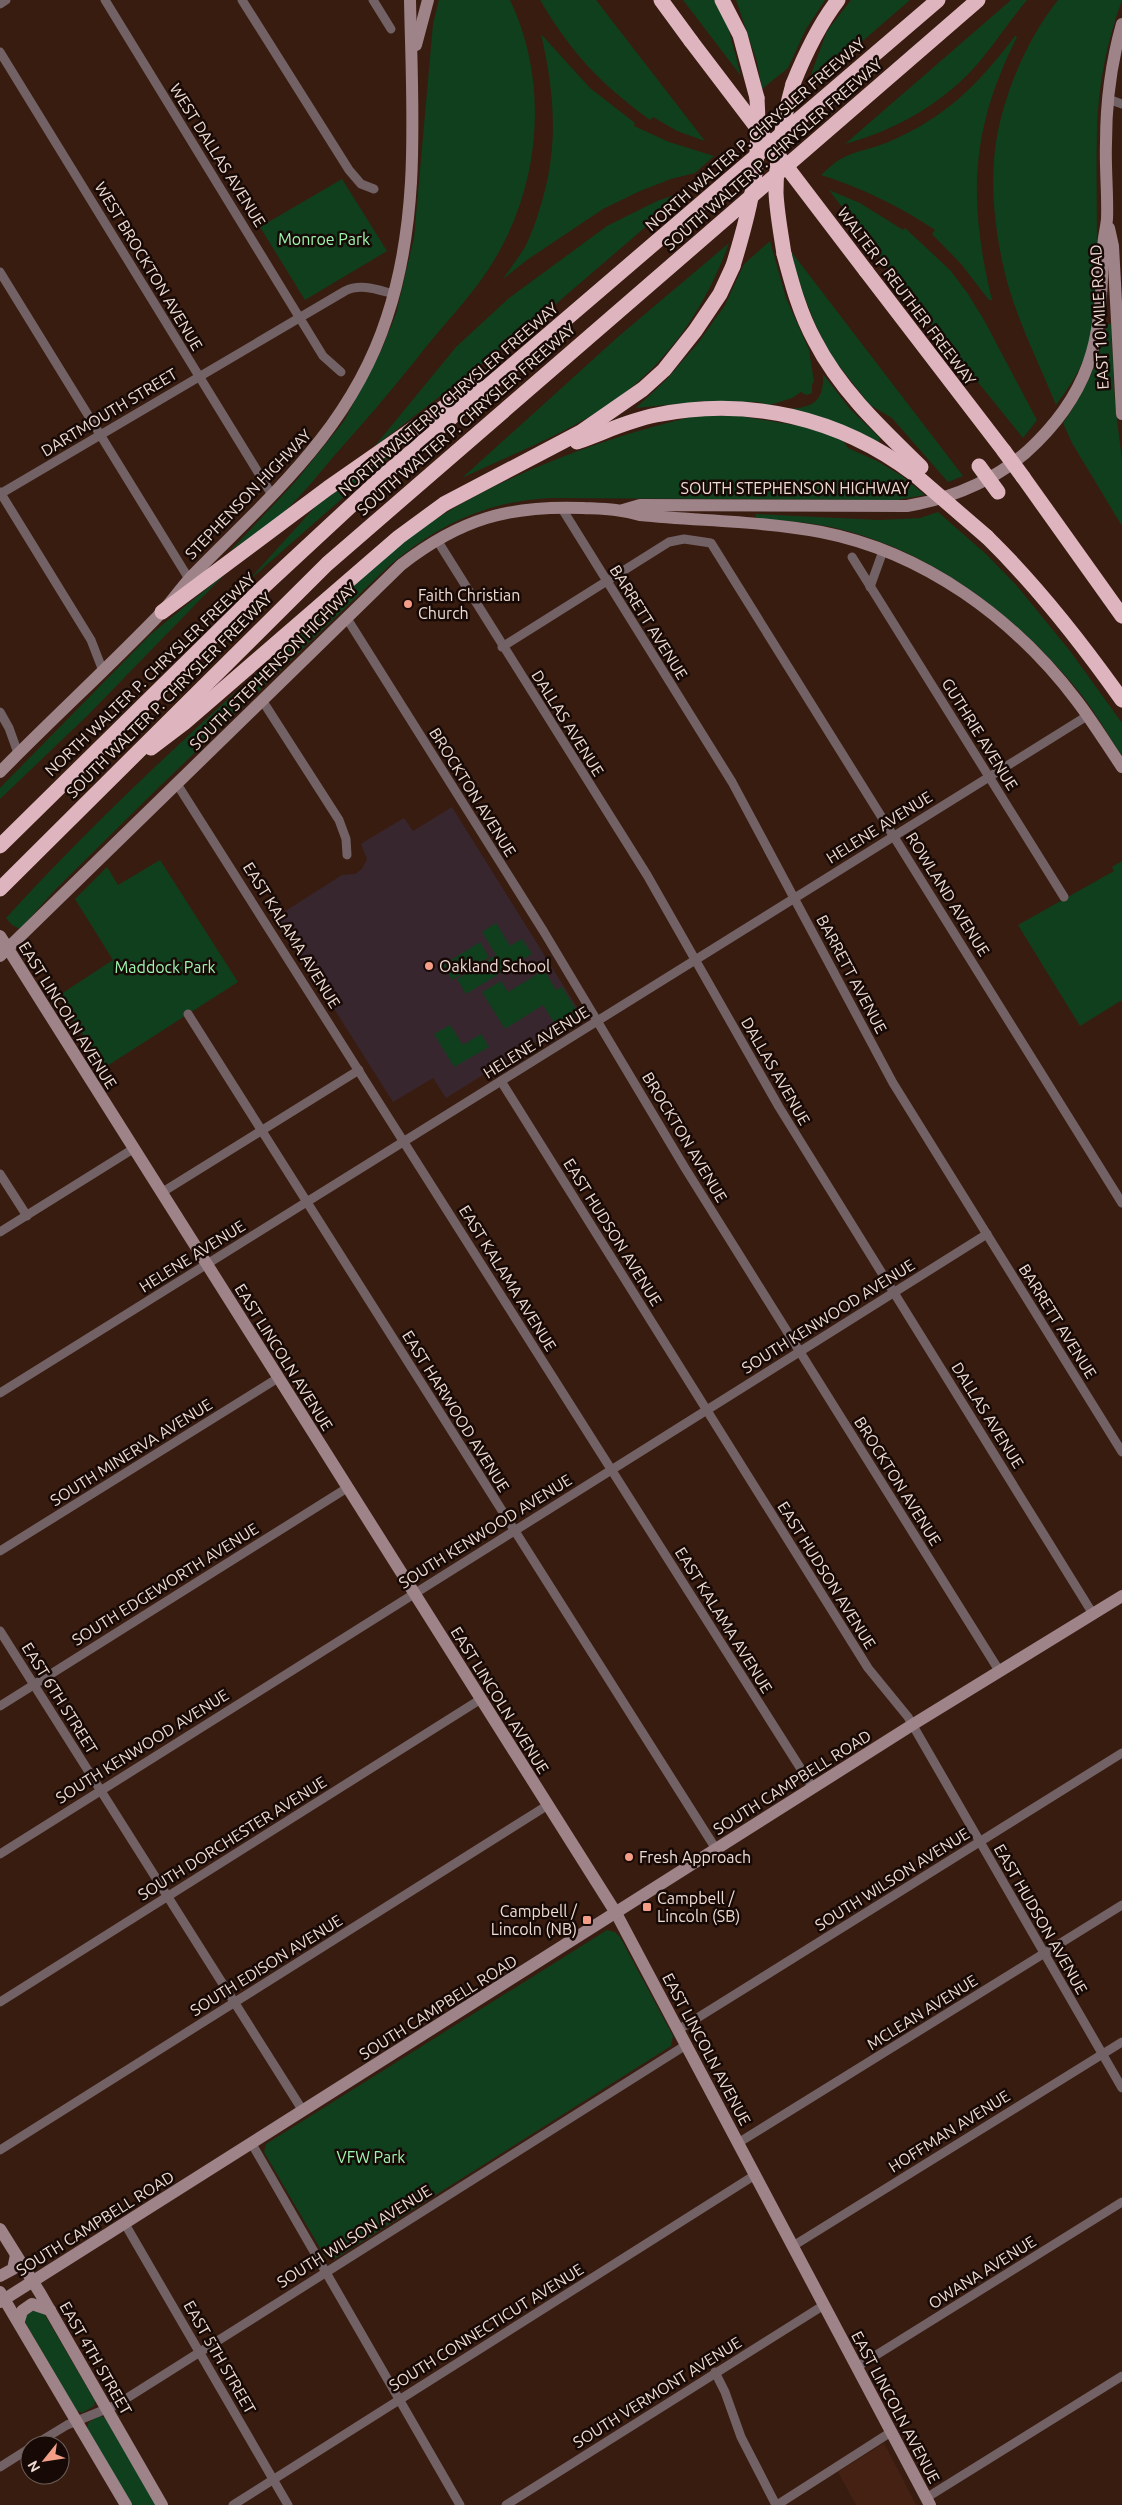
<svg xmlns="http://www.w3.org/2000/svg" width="1122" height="2505" viewBox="0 0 1122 2505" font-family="Ubuntu,sans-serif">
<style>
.built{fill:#442113}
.education{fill:#38262e}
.green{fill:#103f1e}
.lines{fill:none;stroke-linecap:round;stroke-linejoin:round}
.street{stroke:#726165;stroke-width:9}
.secondary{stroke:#9e8389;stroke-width:12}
.highway{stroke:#deb5be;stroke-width:15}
.highway-bridge{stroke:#deb5be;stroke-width:15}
.poi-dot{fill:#f49e87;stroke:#170a06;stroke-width:2}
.labels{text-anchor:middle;stroke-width:5;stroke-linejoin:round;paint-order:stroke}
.street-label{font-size:16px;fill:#efdcd4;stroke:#170a06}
.park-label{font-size:16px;fill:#9ef6b0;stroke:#170a06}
.poi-label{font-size:16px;fill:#efdcd4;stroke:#170a06;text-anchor:start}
</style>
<rect width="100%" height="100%" fill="#381c10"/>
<polygon class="built" points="884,2443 916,2505 856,2505 838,2472"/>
<polygon class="education" points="452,807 581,1014 446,1098 433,1078 393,1102 276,917 342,875 355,874 362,869 367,859 361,844 364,842 404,818 413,831"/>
<g class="green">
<path d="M439,0H510C551,86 540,191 488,270C467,302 438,330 415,361C389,393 362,425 334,456C318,475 302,495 284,512C267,527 247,539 229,552L296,481L344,421L381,351L396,314L414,238L433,24Z"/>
<path d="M540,0H596L705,141L677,131L653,117L650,120C600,83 572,54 540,0Z"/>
<polygon points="683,0 716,0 728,27 741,76"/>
<polygon points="736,0 825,0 806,29 788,68 762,89 757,62"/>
<polygon points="851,0 910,0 858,45 854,44 807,85 827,31"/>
<path d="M1011,0H1027C1010,20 997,41 980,61C946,102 896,130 845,144Z"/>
<path d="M1058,0H1122C1107,41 1098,86 1097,130C1096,169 1097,208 1097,247C1097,284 1098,322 1085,356C1078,374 1067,390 1056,405C1040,366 1020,326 1008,285C996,241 989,188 996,142C1004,93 1027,39 1058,0Z"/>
<path d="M541,34L590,88L635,123L634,126L669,142L714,156L695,173L671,179L640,191L603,209L527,260L503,279C510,269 518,258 525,247C531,235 536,221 540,208C559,148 555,95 541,34Z"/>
<path d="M1015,36L1017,37C970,130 968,201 992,300H989L961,264L932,234L935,230C899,206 862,188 821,175C827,170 832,164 839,160C853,151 871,149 886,143C945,118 977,86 1015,36Z"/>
<polygon points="342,179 387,251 305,300 260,227"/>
<polygon points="829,190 860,203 903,230 905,228 950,270 968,294 984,320 1037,420 1023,438 930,323"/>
<polygon points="681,193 685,193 521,334 374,447 456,347 509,298 607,226 657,201"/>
<polygon points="770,241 786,298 809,350 814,382 812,384 812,393 806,395 801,392 792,398 770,405 757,402 704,401 636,408 667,379 698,343 725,305 744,264"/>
<path d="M729,243C706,306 669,362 614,401C568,433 512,454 462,478L619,336Z"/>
<polygon points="790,250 963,476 948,482 892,418 870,405 832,357 815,324 803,293"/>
<path d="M1107,324H1111L1115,404L1122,460V526L1072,443L1063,423C1085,393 1098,361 1107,324Z"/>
<path d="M823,374L850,409L880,438L878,443L790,409C815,407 824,400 823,374Z"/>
<path d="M700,415L739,416L813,428L843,441L848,448L877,461L902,476L925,495L897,500L551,498C487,501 439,524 390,565L157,789L56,889L20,929L12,925L6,918C96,819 196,727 296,638C343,595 389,547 444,514C518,469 615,434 700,415Z"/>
<polygon points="395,452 246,583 315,507 378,461"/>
<path d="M938,512L986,554L1017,586L1070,651L1122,723V756C1108,735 1095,712 1080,693C1021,620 942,558 851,532C820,523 788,521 757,519L755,514L879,520L920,518Z"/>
<polygon points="226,573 88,715 0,799 0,788 151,634"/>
<polygon points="160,860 238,982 104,1068 58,996 113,960 75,899 107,867 118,885"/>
<polygon points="1122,861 1122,1000 1080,1026 1018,925 1114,871 1112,867"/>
<polygon points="496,923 510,946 522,939 532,954 466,994 457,979 496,955 482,932"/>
<polygon points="480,942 489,957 452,980 443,965"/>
<polygon points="544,970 556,990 562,987 577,1011 576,1016 557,1027 543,1005 505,1029 482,992 501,981 508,992"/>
<polygon points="450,1025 463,1045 481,1034 489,1047 454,1067 434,1034"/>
<polygon points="607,1930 615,1932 620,1937 673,2036 671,2046 336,2258 330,2259 324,2255 264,2152 266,2144"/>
<polygon points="42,2310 95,2401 94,2406 82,2413 76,2410 25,2322 26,2312"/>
<polygon points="100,2416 106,2418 156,2505 131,2505 87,2428 89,2422"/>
</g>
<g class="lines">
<g class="street">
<polyline points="105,0 323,356 341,372"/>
<polyline points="242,0 349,170 361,184 374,189"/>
<polyline points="373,0 391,29"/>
<polyline points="0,4 6,0"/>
<polyline points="0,52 272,495"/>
<polyline points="1108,99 1122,104"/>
<polyline points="0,272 189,579"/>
<polyline points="0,492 91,640 103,671"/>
<path d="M0,494L345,291C361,283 378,290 394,294"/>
<polyline points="561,507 732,782 893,1083 1122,1452"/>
<polyline points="437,540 647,875 779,1107 1093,1614"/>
<polyline points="852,557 1064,897"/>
<polyline points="870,587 883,551"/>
<polyline points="346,617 544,932 685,1168 1000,1672"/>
<polyline points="502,647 669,542 684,539 711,543 1122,1203"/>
<polyline points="262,700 339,820 346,839 347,855"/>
<polyline points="0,712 9,728 18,753"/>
<polyline points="177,784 813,1788"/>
<polyline points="188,1014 716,1849"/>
<polyline points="501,1081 868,1668 908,1717 1122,2088"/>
<polyline points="0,1174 27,1216"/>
<polyline points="161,1193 359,1070"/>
<polyline points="0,1232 133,1149"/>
<polyline points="0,1393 1087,716"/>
<polyline points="0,1551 278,1378"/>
<polyline points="0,1631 303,2111"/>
<polyline points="0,1706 347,1488"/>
<polyline points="0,1854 987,1234"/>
<polyline points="0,2002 481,1699"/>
<polyline points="678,2030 1122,1753"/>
<polyline points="738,2143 1122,1905"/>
<polyline points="252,2144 460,2505"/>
<polyline points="0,2150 548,1805"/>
<polyline points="125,2224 288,2505"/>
<polyline points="793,2246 1122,2042"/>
<polyline points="857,2367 1122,2202"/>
<polyline points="715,2372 725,2392 741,2437 776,2505"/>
<polyline points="34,2445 67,2425 116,2405 686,2045"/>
<polyline points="0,2467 30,2448"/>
<polyline points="926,2498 1122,2376"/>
<polyline points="233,2505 755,2175"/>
<polyline points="506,2505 824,2305"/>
<polyline points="777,2505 891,2432"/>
</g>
<g class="secondary">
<polyline points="416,45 428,0"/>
<polyline points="1109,228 1113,246 1122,414"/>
<path d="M623,510L640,505L907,506C955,498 1003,477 1037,442C1097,382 1101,329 1103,249C1103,239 1106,229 1107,219C1108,194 1105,168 1106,143C1106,103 1111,63 1122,24"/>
<path d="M0,772C53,718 109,667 162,612C172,601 181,588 191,577C270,496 351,429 387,317C421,215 412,106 410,0"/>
<polyline points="0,936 616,1913 930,2505"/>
<path d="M0,956L401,565C460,519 509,505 583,508C603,509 621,509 640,515C700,521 762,521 821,532C924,552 1014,618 1077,701C1093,722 1107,745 1122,767"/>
<polyline points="0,2229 40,2293 162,2505"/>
<polyline points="0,2276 13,2269 16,2255"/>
<polyline points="0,2292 126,2505"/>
<polyline points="0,2302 912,1725 1122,1596"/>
<polyline points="19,2321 22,2311 32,2304 50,2310"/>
</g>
<g class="highway">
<polyline points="661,0 691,41"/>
<polyline points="722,0 740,35 757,98"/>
<path d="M793,84C805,54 818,26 838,0"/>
<path d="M784,254C792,284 800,314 815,341C840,390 882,429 921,467"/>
<polyline points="866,271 1004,451"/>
<path d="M577,442C603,433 629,420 656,415C748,396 840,418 914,474"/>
<polyline points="1023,477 1122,616"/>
<path d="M987,537C1038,587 1081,642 1122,700"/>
<polyline points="162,612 328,488 476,385"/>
<polyline points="151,748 184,723 399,537 444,504 581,432 643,389 664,370 695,331 720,294 733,266"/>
<polyline points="0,846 259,591 382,477 938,0"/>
<polyline points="0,889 327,564 978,0"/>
</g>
<g class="highway-bridge">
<polyline points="691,41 866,271"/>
<path d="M784,254C781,234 777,213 776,193C776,156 783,120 793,84"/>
<path d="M733,266C752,204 761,163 757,98"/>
<polyline points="1004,451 1023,477"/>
<polyline points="979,466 998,492"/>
<polyline points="914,474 987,537"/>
</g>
</g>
<g class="poi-dot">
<circle cx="408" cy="604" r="5"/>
<circle cx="429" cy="966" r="5"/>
<circle cx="629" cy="1857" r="5"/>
<rect x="642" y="1902" width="10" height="10" rx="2.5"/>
<rect x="582" y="1915" width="10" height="10" rx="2.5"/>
</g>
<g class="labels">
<g class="street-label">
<text transform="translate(755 134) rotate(-41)" y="6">NORTH WALTER P. CHRYSLER FREEWAY</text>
<text transform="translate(773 154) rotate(-41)" y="6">SOUTH WALTER P. CHRYSLER FREEWAY</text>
<text transform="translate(218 155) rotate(58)" y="6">WEST DALLAS AVENUE</text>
<text transform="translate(149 266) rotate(59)" y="6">WEST BROCKTON AVENUE</text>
<text transform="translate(907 296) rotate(53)" y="6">WALTER P REUTHER FREEWAY</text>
<text transform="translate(1099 317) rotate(-93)" y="6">EAST 10 MILE ROAD</text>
<text transform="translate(448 399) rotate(-41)" y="6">NORTH WALTER P. CHRYSLER FREEWAY</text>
<text transform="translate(109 412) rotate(-31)" y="6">DARTMOUTH STREET</text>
<text transform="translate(466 419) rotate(-41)" y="6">SOUTH WALTER P. CHRYSLER FREEWAY</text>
<text x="795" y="494">SOUTH STEPHENSON HIGHWAY</text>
<text transform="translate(248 494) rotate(-46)" y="6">STEPHENSON HIGHWAY</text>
<text transform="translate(649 622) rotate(58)" y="6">BARRETT AVENUE</text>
<text transform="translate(273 666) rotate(-45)" y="6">SOUTH STEPHENSON HIGHWAY</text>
<text transform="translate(150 674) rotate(-44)" y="6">NORTH WALTER P. CHRYSLER FREEWAY</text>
<text transform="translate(169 695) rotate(-45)" y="6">SOUTH WALTER P. CHRYSLER FREEWAY</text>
<text transform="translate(568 723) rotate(58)" y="6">DALLAS AVENUE</text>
<text transform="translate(980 734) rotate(58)" y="6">GUTHRIE AVENUE</text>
<text transform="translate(473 792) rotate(58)" y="6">BROCKTON AVENUE</text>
<text transform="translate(879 827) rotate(-32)" y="6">HELENE AVENUE</text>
<text transform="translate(948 894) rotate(58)" y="6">ROWLAND AVENUE</text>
<text transform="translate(292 935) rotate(58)" y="6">EAST KALAMA AVENUE</text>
<text transform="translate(852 974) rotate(62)" y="6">BARRETT AVENUE</text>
<text transform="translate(68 1015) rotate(58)" y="6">EAST LINCOLN AVENUE</text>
<text transform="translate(536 1042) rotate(-32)" y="6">HELENE AVENUE</text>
<text transform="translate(776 1071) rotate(60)" y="6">DALLAS AVENUE</text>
<text transform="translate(685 1137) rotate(59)" y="6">BROCKTON AVENUE</text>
<text transform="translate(613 1232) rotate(58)" y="6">EAST HUDSON AVENUE</text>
<text transform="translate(192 1256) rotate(-32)" y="6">HELENE AVENUE</text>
<text transform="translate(508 1278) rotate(58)" y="6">EAST KALAMA AVENUE</text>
<text transform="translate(828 1316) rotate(-32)" y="6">SOUTH KENWOOD AVENUE</text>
<text transform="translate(1058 1321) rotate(58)" y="6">BARRETT AVENUE</text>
<text transform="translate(284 1357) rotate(58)" y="6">EAST LINCOLN AVENUE</text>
<text transform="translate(456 1411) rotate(58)" y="6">EAST HARWOOD AVENUE</text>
<text transform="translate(988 1415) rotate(58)" y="6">DALLAS AVENUE</text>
<text transform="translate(131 1452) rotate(-32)" y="6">SOUTH MINERVA AVENUE</text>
<text transform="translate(898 1481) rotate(58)" y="6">BROCKTON AVENUE</text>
<text transform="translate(485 1531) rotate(-32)" y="6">SOUTH KENWOOD AVENUE</text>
<text transform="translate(827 1575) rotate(58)" y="6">EAST HUDSON AVENUE</text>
<text transform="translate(165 1584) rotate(-32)" y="6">SOUTH EDGEWORTH AVENUE</text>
<text transform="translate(724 1620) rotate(58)" y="6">EAST KALAMA AVENUE</text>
<text transform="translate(60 1698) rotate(58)" y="6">EAST 6TH STREET</text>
<text transform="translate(500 1700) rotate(58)" y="6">EAST LINCOLN AVENUE</text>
<text transform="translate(142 1746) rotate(-32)" y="6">SOUTH KENWOOD AVENUE</text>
<text transform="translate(792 1782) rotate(-32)" y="6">SOUTH CAMPBELL ROAD</text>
<text transform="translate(232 1838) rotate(-32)" y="6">SOUTH DORCHESTER AVENUE</text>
<text transform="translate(892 1879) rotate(-32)" y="6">SOUTH WILSON AVENUE</text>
<text transform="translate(1041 1919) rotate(60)" y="6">EAST HUDSON AVENUE</text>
<text transform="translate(266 1965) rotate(-32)" y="6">SOUTH EDISON AVENUE</text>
<text transform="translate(438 2007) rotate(-32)" y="6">SOUTH CAMPBELL ROAD</text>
<text transform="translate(922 2012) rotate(-32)" y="6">MCLEAN AVENUE</text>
<text transform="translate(707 2049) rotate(62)" y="6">EAST LINCOLN AVENUE</text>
<text transform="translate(949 2131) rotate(-32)" y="6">HOFFMAN AVENUE</text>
<text transform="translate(95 2223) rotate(-32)" y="6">SOUTH CAMPBELL ROAD</text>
<text transform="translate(354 2236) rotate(-32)" y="6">SOUTH WILSON AVENUE</text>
<text transform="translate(982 2272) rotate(-32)" y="6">OWANA AVENUE</text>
<text transform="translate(486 2327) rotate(-32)" y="6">SOUTH CONNECTICUT AVENUE</text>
<text transform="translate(220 2357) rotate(60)" y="6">EAST 5TH STREET</text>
<text transform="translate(96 2358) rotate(60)" y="6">EAST 4TH STREET</text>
<text transform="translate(657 2392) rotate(-32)" y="6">SOUTH VERMONT AVENUE</text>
<text transform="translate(896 2407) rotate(62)" y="6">EAST LINCOLN AVENUE</text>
</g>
<g class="park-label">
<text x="324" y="245">Monroe Park</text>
<text x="165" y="973">Maddock Park</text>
<text x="371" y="2163">VFW Park</text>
</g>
<g class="poi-label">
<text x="418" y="601">Faith Christian<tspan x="418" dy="18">Church</tspan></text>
<text x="439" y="972">Oakland School</text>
<text x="639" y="1863">Fresh Approach</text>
<text x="657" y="1904">Campbell /<tspan x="657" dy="18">Lincoln (SB)</tspan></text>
<text x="577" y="1917" text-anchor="end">Campbell /<tspan x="577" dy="18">Lincoln (NB)</tspan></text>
</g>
</g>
<g transform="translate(45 2460) rotate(240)"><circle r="24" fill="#170a06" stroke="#6d5e58"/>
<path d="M0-4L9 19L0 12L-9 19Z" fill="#f49e87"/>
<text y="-8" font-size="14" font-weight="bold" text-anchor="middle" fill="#efdcd4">N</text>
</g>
</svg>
